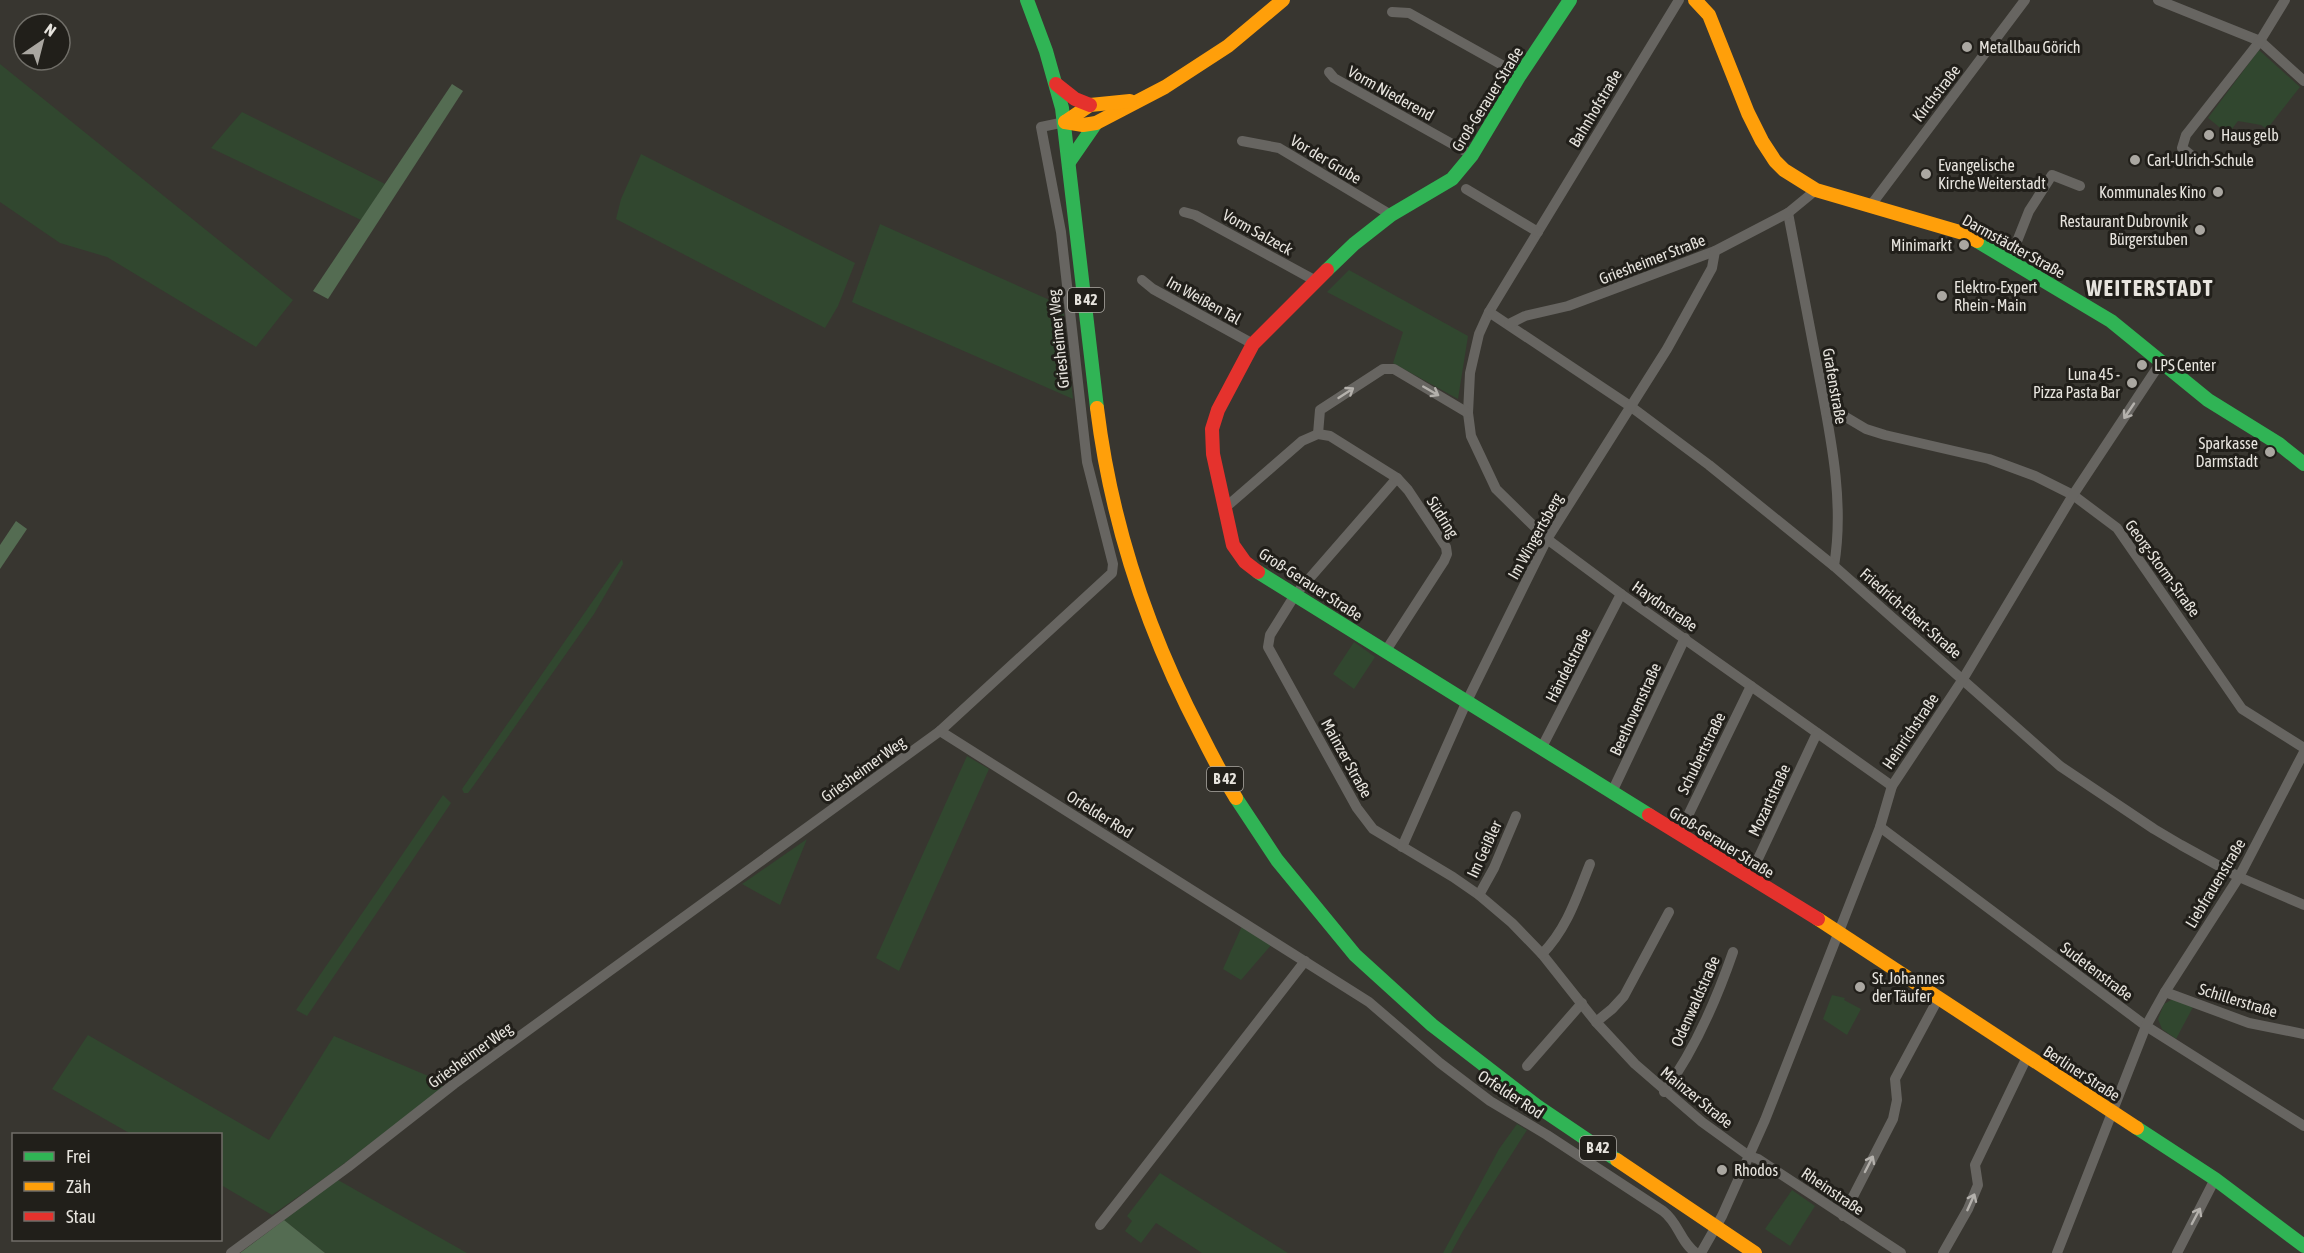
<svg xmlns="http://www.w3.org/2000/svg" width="2304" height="1253" viewBox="0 0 2304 1253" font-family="'Asap Condensed',sans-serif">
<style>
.green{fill:#31472f}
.forest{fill:#546c52}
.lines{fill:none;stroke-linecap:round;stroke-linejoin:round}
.street{stroke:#676561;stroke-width:10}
.fast{stroke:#30b455;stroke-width:14}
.slow{stroke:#ff9f0a;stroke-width:14}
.jam{stroke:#e5322d;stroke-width:14}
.oneway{stroke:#b4b1ac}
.poi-dot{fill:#aaa7a1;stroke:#211f1a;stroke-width:2}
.labels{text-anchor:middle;stroke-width:6;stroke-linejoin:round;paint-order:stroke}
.shield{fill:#211f1a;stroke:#aca9a3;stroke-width:1.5}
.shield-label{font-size:15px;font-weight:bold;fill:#e7e4de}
.poi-label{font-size:16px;fill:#e7e4de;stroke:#211f1a;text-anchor:start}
.street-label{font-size:16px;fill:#e7e4de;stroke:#211f1a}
.district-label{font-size:22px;font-weight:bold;letter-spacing:1.5px;fill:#e7e4de;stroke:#211f1a}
</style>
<rect width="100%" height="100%" fill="#383630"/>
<g class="green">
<polygon points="2259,50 2300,87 2267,129 2261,125 2238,121 2228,134 2208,118"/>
<polygon points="0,64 293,300 256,347 107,257 60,243 0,202"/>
<polygon points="242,112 385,184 361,220 211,148"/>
<polygon points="641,154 855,263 838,306 825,328 616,219 621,199"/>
<polygon points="880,224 1063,306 1073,399 852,302"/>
<polygon points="1349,270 1468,336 1458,399 1393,363 1403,332 1327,292"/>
<polygon points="622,559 623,564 594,614 474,785 468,793 464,793 462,789"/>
<polygon points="1354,642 1375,657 1354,689 1333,674"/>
<polygon points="967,756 989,769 899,971 876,958"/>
<polygon points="443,795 451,803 307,1016 296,1010"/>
<polygon points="807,839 780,905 742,884"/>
<polygon points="1242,926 1272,944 1241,980 1223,969"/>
<polygon points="1832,995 1845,998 1844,1000 1861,1009 1847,1035 1823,1019"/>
<polygon points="2173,999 2193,1007 2176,1039 2162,1029 2158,1019 2164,1004"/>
<polygon points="88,1035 269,1140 334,1036 440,1081 443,1085 442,1089 329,1175 272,1215 221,1185 220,1134 131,1134 52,1089"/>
<polygon points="1517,1124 1527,1130 1463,1231 1451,1253 1443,1253 1499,1149"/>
<polygon points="1160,1173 1288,1253 1202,1253 1156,1223 1141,1243 1125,1231 1132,1221 1127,1216"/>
<polygon points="338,1180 467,1253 325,1253 284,1220"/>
<polygon points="1792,1190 1815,1206 1790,1246 1765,1229"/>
</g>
<g class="forest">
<polygon points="452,84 463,91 328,299 313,291"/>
<polygon points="16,521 27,529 0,569 0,545"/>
<polygon points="284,1220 325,1253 240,1253"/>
</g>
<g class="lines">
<g class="street">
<polyline points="1679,0 1489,312 1479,334 1470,373 1468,413 1471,436 1496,489 1547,539 1621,594 1892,786"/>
<polyline points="2158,0 2260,41 2304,81"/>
<polyline points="1392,12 1409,13 1520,75"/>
<polyline points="1329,72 1334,78 1472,155"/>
<polyline points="1242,141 1279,148 1391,215"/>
<polyline points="2201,163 2182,148 2186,135 2260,41 2285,0"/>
<polyline points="1466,189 1538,232"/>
<polyline points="1871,205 2025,0"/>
<polyline points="1184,212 1195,215 1316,281"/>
<path d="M1788,213C1798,265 1808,318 1818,370C1830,434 1845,501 1834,566"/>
<polyline points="2010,259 2029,211 2052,175 2080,186"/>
<polyline points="1142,280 1153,289 1253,344"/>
<polyline points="1489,312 1630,406 1709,465 1834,566 2060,766 2154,829 2181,845 2239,877 2304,905"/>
<polyline points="1509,324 1525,316 1568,306 1715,251 1788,213 1816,190"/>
<polyline points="1826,412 1839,413 1866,429 1885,435 1989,459 2035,476 2073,495 2117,528 2242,709 2304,748"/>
<polyline points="1318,434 1320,410 1383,369 1394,369 1468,413"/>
<polyline points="1397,478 1295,595 1270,635 1268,647 1357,808 1373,829 1453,877 1479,895 1512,923 1542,954 1596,1022 1635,1064 1702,1122 1749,1156 1758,1159 1901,1253"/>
<polyline points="1226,507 1302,441 1318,434 1330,436 1397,478 1408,490 1446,547 1447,554 1444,561 1385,652"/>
<path d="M940,731L1369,1002L1440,1063L1490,1101L1547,1135L1663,1211C1679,1223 1680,1242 1696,1253"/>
<polyline points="1541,749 1621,594"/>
<polyline points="1612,792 1685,638"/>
<polyline points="1880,827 2146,1026 2304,1126"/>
<polyline points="1679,834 1751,686"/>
<polyline points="1402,847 1466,703 1547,539 1667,349 1712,268 1715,251"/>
<polyline points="1749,878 1817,733"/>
<polyline points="1479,895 1494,868 1516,816"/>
<path d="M1542,954C1567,929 1577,896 1590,864"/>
<polyline points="2165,992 2249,1023 2304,1034"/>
<polyline points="1596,1022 1612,1009 1624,996 1669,912"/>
<polyline points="1527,1066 1582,1003"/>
<path d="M1664,1092C1695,1050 1716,1001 1733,952"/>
<polyline points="1843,1216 1893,1119 1897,1100 1895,1079 1938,999"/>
<polyline points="1100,1225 1305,961"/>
<polyline points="231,1253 348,1167 454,1084 940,731 1112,573 1113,564 1087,462 1061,232 1041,127 1065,122"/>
<polyline points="1701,1253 1722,1216 1765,1120 1880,827 1892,786 1963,679 2073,495 2161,362"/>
<polyline points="1943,1253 1968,1209 1978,1185 1975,1165 2027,1057"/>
<polyline points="2057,1253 2146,1026 2165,992 2239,877 2304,752"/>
<polyline points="2177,1253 2215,1179"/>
</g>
<g class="fast">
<polyline points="1027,0 1046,51 1062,108 1097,408"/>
<polyline points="1069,162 1096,123"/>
<polyline points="1977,241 2111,321 2208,400 2279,444 2304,464"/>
<polyline points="1327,270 1354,244 1391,215 1452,179 1472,155 1520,75 1570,0"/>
<polyline points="1258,572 1649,815"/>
<polyline points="1236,798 1277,860 1355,955 1432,1025 1537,1106 1617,1160"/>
<polyline points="2137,1128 2215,1179 2304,1246"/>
</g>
<g class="slow">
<polyline points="1695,0 1709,15 1748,113 1762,141 1775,161 1784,170 1816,190 1963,233 1977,241"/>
<polyline points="1065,122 1083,125 1096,123 1165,87 1228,46 1283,0"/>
<polyline points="1065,122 1090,105 1130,101"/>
<path d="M1097,408C1111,522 1148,633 1201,734C1212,756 1223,777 1236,798"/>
<polyline points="1818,919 2137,1128"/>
<polyline points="1617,1160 1755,1253"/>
</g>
<g class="jam">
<polyline points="1056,84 1075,99 1090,105"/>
<polyline points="1258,572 1245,562 1233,545 1213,454 1212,429 1218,410 1253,344 1327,270"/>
<polyline points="1649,815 1818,919"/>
</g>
</g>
<defs><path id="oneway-shaft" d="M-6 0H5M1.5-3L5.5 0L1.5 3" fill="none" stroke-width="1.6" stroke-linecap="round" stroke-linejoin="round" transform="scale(1.5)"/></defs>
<g class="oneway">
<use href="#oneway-shaft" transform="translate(1431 391) rotate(30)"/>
<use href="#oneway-shaft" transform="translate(1346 393) rotate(-33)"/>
<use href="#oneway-shaft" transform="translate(2129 411) rotate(124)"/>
<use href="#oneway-shaft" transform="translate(1869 1164) rotate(-63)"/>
<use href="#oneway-shaft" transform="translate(1971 1202) rotate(-66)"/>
<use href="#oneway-shaft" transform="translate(2196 1216) rotate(-62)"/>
</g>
<g class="poi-dot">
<circle cx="1967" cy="47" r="6"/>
<circle cx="2209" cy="135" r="6"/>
<circle cx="2135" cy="160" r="6"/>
<circle cx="1926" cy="174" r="6"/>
<circle cx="2218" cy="192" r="6"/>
<circle cx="2200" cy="230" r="6"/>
<circle cx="1964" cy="245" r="6"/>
<circle cx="1942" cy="296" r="6"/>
<circle cx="2142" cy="365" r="6"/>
<circle cx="2132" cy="383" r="6"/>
<circle cx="2270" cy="452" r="6"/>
<circle cx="1860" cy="987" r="6"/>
<circle cx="1722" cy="1170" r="6"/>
</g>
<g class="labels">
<g class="shield">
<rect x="1068" y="288" width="36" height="24" rx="4.5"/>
<rect x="1207" y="767" width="36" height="24" rx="4.5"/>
<rect x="1580" y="1136" width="36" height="24" rx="4.5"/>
</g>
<g class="shield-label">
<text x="1086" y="305">B 42</text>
<text x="1225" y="784">B 42</text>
<text x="1598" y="1153">B 42</text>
</g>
<g class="poi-label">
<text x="1979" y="53">Metallbau Görich</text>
<text x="2221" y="141">Haus gelb</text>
<text x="2147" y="166">Carl-Ulrich-Schule</text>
<text x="1938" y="171">Evangelische<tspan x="1938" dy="18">Kirche Weiterstadt</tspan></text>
<text x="2206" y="198" text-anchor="end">Kommunales Kino</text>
<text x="2188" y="227" text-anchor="end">Restaurant Dubrovnik<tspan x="2188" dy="18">Bürgerstuben</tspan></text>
<text x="1952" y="251" text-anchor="end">Minimarkt</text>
<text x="1954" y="293">Elektro-Expert<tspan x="1954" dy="18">Rhein - Main</tspan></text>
<text x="2154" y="371">LPS Center</text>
<text x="2120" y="380" text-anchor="end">Luna 45 -<tspan x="2120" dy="18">Pizza Pasta Bar</tspan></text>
<text x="2258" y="449" text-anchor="end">Sparkasse<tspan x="2258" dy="18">Darmstadt</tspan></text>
<text x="1872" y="984">St. Johannes<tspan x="1872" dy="18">der Täufer</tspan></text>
<text x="1734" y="1176">Rhodos</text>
</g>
<g class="street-label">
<text transform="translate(1391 93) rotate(29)" y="6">Vorm Niederend</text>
<text transform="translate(1936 93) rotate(-52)" y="6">Kirchstraße</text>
<text transform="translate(1487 99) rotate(-58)" y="6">Groß-Gerauer Straße</text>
<text transform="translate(1595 108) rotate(-59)" y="6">Bahnhofstraße</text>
<text transform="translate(1326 159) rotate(31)" y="6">Vor der Grube</text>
<text transform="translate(1258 232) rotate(29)" y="6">Vorm Salzeck</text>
<text transform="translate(2014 246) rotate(29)" y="6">Darmstädter Straße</text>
<text transform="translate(1652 259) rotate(-21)" y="6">Griesheimer Straße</text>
<text transform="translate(1204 300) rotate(29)" y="6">Im Weißen Tal</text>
<text transform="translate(1058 339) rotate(-96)" y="6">Griesheimer Weg</text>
<text transform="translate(1835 386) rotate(80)" y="6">Grafenstraße</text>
<text transform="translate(1443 517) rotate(58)" y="6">Südring</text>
<text transform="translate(1535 536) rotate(-61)" y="6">Im Wingertsberg</text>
<text transform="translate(2163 568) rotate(54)" y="6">Georg-Storm-Straße</text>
<text transform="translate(1311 584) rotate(33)" y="6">Groß-Gerauer Straße</text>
<text transform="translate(1665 606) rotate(35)" y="6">Haydnstraße</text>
<text transform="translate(1911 613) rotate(41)" y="6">Friedrich-Ebert-Straße</text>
<text transform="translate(1568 665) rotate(-63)" y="6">Händelstraße</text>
<text transform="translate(1635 709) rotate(-65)" y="6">Beethovenstraße</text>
<text transform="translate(1910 731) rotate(-56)" y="6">Heinrichstraße</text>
<text transform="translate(1701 753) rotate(-64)" y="6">Schubertstraße</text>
<text transform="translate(1347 758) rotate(61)" y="6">Mainzer Straße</text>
<text transform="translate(863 769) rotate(-36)" y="6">Griesheimer Weg</text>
<text transform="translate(1769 800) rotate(-65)" y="6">Mozartstraße</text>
<text transform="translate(1100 814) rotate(32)" y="6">Orfelder Rod</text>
<text transform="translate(1722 842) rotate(32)" y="6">Groß-Gerauer Straße</text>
<text transform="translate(1484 849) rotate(-65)" y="6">Im Geißler</text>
<text transform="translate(2215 883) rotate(-59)" y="6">Liebfrauenstraße</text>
<text transform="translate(2097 971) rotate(37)" y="6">Sudetenstraße</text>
<text transform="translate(2238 1000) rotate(17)" y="6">Schillerstraße</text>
<text transform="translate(1695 1001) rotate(-66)" y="6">Odenwaldstraße</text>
<text transform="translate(470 1055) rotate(-36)" y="6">Griesheimer Weg</text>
<text transform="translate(2082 1073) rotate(33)" y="6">Berliner Straße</text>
<text transform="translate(1511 1094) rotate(33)" y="6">Orfelder Rod</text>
<text transform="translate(1697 1097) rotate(39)" y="6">Mainzer Straße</text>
<text transform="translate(1833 1191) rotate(34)" y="6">Rheinstraße</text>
</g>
<g class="district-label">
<text x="2150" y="296">WEITERSTADT</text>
</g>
</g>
<rect x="12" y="1133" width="210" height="108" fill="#211f1a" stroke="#706e68" stroke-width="1.5"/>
<rect x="24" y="1152" width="30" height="9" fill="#30b455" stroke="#706e68" stroke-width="1.5"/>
<text x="66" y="1163" font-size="18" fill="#e7e4de">Frei</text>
<rect x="24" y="1182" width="30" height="9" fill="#ff9f0a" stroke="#706e68" stroke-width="1.5"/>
<text x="66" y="1193" font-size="18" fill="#e7e4de">Zäh</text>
<rect x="24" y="1212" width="30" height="9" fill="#e5322d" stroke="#706e68" stroke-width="1.5"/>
<text x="66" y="1223" font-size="18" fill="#e7e4de">Stau</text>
<g transform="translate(42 42) rotate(35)"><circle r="28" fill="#211f1a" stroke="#706e68" stroke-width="1.5"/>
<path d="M0-4.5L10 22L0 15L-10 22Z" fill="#aaa7a1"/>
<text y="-9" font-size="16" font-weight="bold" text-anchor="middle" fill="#e7e4de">N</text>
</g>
</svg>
